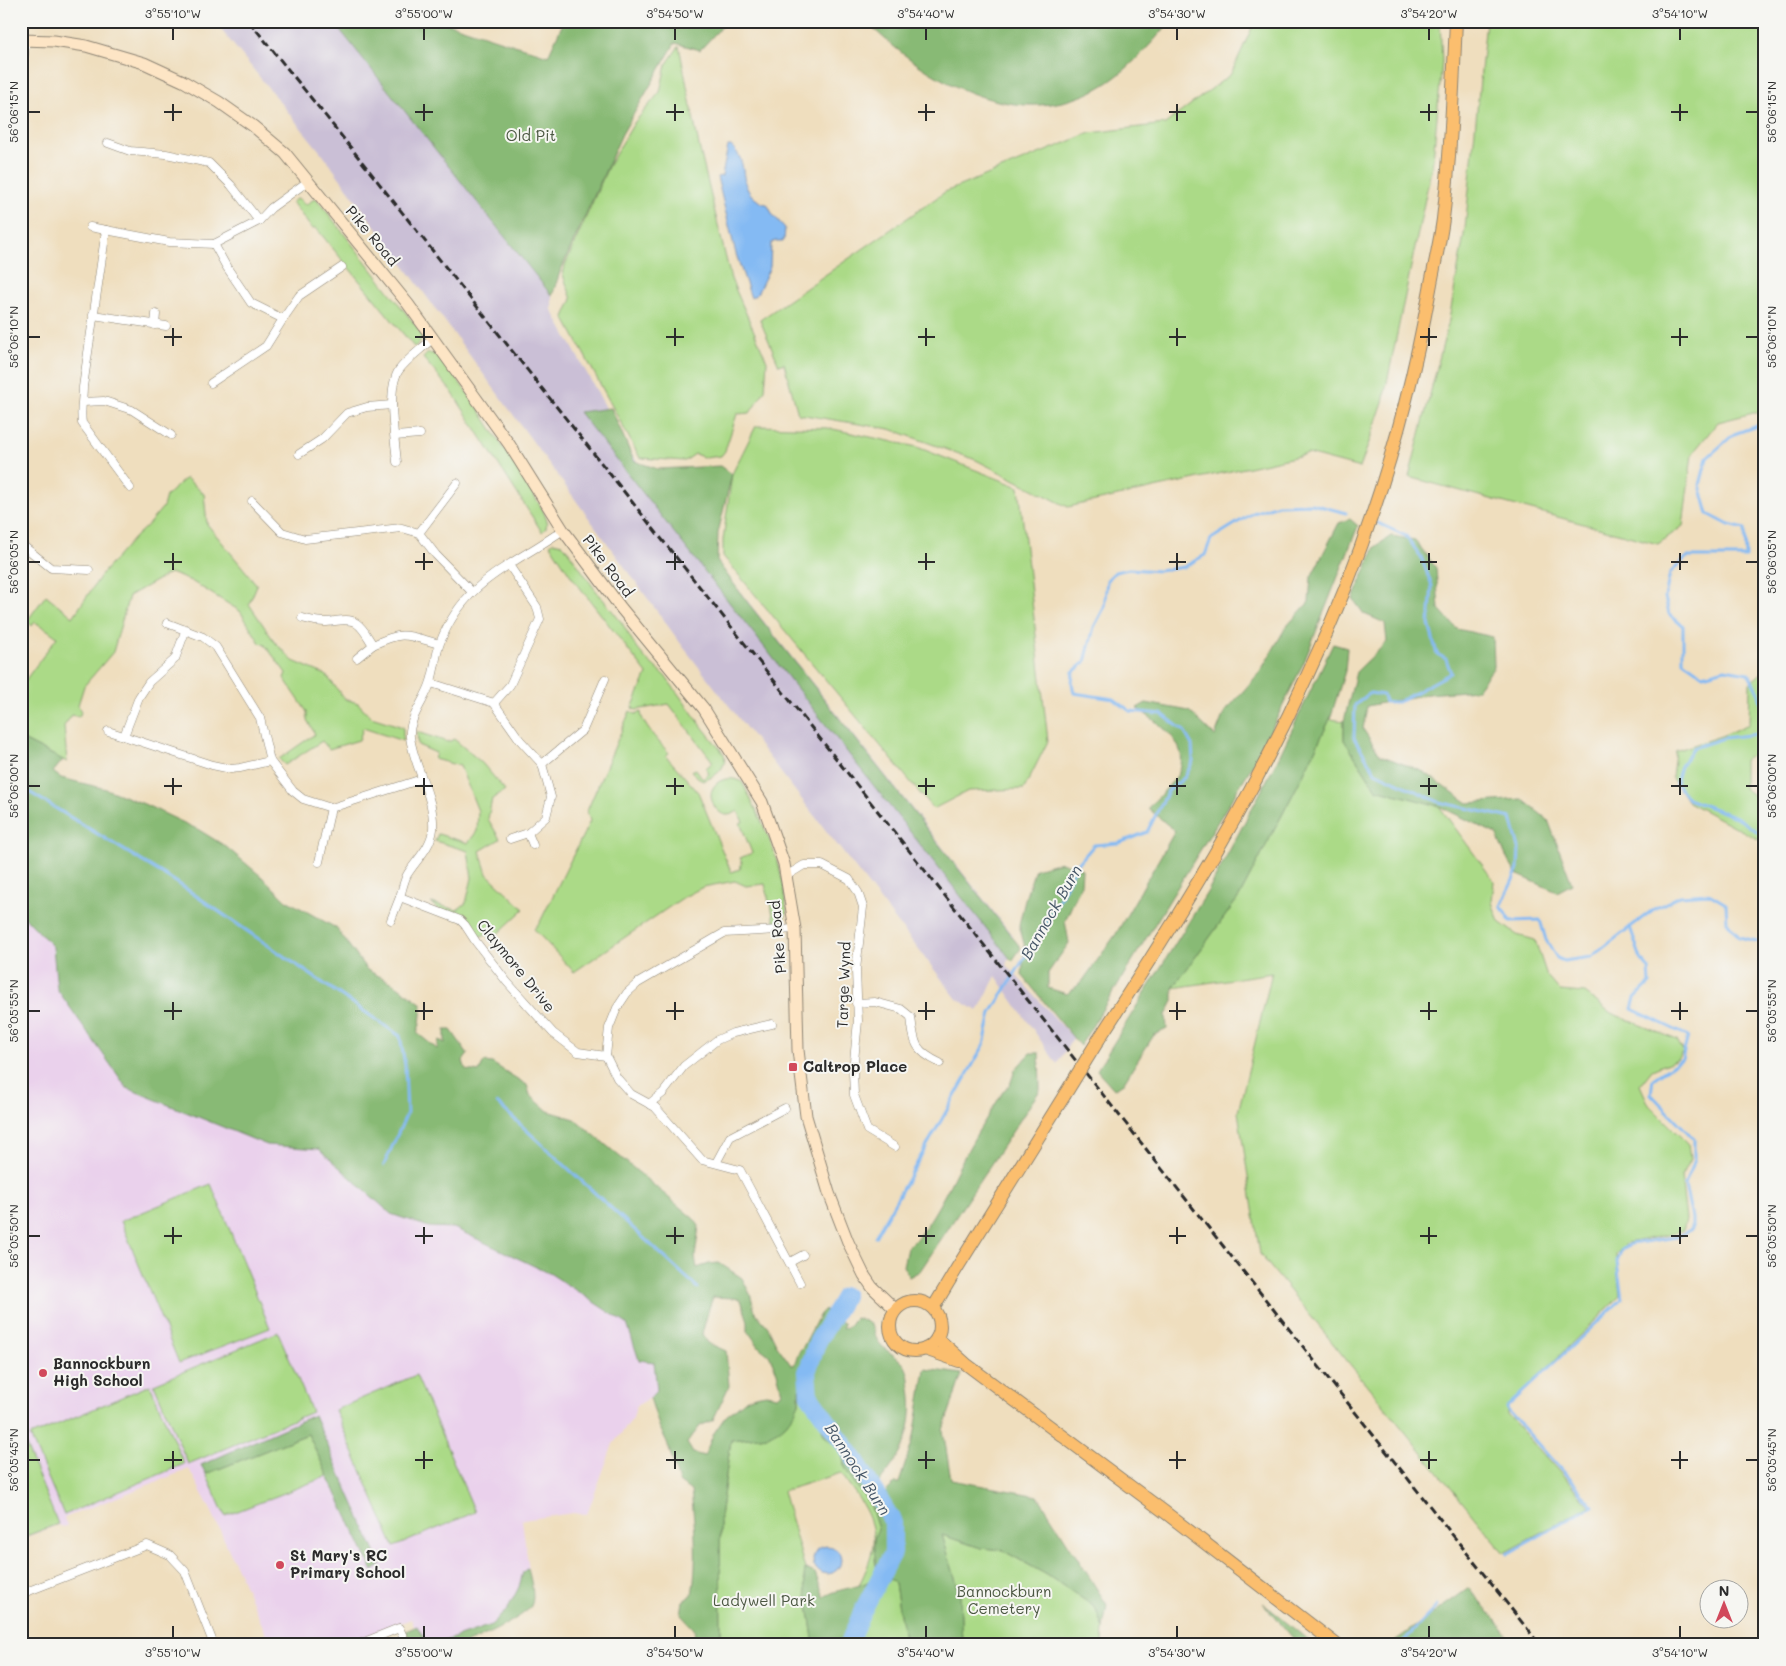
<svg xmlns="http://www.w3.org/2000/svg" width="1786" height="1666" viewBox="0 0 1786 1666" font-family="Mali,sans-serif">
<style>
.built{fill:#ead1ec}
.industrial{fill:#cabfd6}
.green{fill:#abda87;stroke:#6b8259}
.forest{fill:#88ba74;stroke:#5a7250;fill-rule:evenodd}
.water{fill:#84baf3;stroke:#58728f}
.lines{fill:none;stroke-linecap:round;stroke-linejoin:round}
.stream{stroke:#84baf3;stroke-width:3}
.river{stroke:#84baf3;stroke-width:18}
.street-casing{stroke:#8d8474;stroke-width:9}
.secondary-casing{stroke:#8d8474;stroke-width:13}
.primary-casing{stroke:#8d8474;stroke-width:14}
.street{stroke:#fff;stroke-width:8}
.secondary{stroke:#fde5c5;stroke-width:11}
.primary{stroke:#fbbe6e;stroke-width:12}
.rail{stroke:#2b2b2b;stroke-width:3;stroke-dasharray:8 4;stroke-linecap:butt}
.primary-bridge-casing{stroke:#8d8474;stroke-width:14;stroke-linecap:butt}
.primary-bridge{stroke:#fbbe6e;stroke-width:12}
.ticks{fill:none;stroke:#2b2b2b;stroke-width:2}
.poi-dot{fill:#d1495b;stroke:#f6f6f2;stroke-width:2}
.labels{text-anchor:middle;stroke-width:4;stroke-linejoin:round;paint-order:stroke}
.park-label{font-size:15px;fill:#4b5742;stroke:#f6f6f2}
.street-label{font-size:15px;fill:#2b2b2b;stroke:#f6f6f2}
.poi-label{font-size:15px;font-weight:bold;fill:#2b2b2b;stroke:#f6f6f2;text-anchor:start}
.water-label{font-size:16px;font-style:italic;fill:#465667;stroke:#f6f6f2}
.neatline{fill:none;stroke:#2b2b2b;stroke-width:2}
.ticks-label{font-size:12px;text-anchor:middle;fill:#2b2b2b}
</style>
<rect width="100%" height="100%" fill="#f6f6f2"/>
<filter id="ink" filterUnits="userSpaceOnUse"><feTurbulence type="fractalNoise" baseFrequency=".02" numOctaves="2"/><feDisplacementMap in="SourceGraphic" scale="10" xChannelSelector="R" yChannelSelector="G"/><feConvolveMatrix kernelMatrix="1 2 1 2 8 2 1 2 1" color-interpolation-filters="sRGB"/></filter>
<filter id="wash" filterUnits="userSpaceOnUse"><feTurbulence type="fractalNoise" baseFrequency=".0096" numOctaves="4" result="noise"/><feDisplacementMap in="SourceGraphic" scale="20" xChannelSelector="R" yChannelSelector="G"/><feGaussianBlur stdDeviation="1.12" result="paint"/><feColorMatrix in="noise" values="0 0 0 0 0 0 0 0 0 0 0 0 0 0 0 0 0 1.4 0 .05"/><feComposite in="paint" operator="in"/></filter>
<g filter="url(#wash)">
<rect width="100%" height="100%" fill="#efdebe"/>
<polygon class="built" points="21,913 53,947 57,989 267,1145 319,1149 391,1214 429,1227 454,1228 551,1274 628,1324 639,1360 654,1362 657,1390 650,1398 636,1406 633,1418 613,1444 587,1514 573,1513 522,1520 532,1593 502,1621 442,1645 422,1645 411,1619 345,1645 271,1645 212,1512 189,1469 64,1518 67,1526 64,1527 58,1525 21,1539"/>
<polygon class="industrial" points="214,21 333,21 552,296 552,310 632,455 1012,935 1016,944 1006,964 1073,1038 1057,1064 996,976 978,1011 957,999 684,648 323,155"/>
<g class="green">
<polygon points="1255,21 1440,21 1442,62 1433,160 1383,402 1360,468 1308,454 1068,507 976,460 890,429 798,414 784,363 779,365 760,320 945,192 1090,133 1165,124 1231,74"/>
<polygon points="1486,21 1765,21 1765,410 1718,422 1692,454 1683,526 1658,544 1409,477 1449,320 1465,229"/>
<polygon points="679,46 699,146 731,279 767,361 765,390 750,413 737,414 725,451 721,456 705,458 695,454 685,461 640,458 564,317 572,299 563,275 565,265 608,167 634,123 660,92 666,65"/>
<polygon points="298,198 305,205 316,198 420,331 422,338 418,345 414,347 316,228 312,229 292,202"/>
<polygon points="428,353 439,355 475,403 543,510 547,521 546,528 542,532 452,392 423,358"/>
<polygon points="756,426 828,428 917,447 1019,487 1048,741 1024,789 968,791 933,809 723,556 723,540 732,474"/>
<polygon points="186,478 204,494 207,524 257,585 249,604 274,641 293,661 326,675 345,699 358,703 371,717 403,727 403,741 363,728 359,740 329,749 322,741 285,765 279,759 315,734 307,720 307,712 284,678 286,673 265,645 260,643 240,611 191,581 170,573 129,596 113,652 84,686 78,705 81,712 79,717 72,715 64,726 67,762 21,739 21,681 24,682 57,637 49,631 35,622 32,626 27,621 46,595 73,617 102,574 135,537 147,526 163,507 166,496"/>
<path d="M553,542L562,544L566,548L594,588L622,623L636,647L645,658L665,676L704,729L724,754C728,768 714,778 702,781L691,771L696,769L703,779L709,774L706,768L713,762L669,704L636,710L632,708L647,674L571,576L550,544Z"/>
<polygon points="1765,670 1765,747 1744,760 1744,788 1765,804 1765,843 1688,802 1672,778 1675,751 1721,736 1749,724 1750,683"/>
<path d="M630,711L635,714L641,712C641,724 661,744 669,753L666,756L698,792L731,872L740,869L742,862L740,858L752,853L740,823L743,822L738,811C735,813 731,815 727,815C717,815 708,799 712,790C717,778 732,776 742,782C761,819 779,854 785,896C785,902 788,909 786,915C784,919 782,921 779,924L778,922L774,923L771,902H769L765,884L746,886L735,881L703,887L684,897L574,972L534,929L540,922L590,821L587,811Z"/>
<polygon points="1330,719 1344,721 1344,740 1376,789 1439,806 1494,881 1492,902 1499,922 1517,935 1535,940 1547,976 1560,991 1585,993 1611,1013 1677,1040 1683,1051 1677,1059 1652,1070 1640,1085 1649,1105 1688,1144 1690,1159 1681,1176 1686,1220 1683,1230 1668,1235 1627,1243 1616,1255 1620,1296 1507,1407 1507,1414 1590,1506 1504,1553 1260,1254 1238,1112 1272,973 1173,988 1239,897 1302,777"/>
<path d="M417,732L448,742L454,739L482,763L505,790L492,799L488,819L500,839L480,851L487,874L524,909L491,940L486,934L479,937C476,933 475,927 471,923C462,912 440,915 431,903L457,910L466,903L472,878L468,851L435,841L438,834L468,843L477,831L478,811L460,766L434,759L436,753L418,745Z"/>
<polygon points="211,1184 270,1328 179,1363 121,1221"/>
<polygon points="278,1332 312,1412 188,1464 154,1384"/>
<polygon points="416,1375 475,1512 394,1547 335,1410"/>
<polygon points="150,1385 184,1464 64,1515 30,1436"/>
<path d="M799,1389C808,1392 818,1407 820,1417C821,1419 820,1422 821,1425C827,1441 844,1447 844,1465L871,1507L878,1529L875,1561L878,1574L873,1579L858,1588C863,1576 870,1563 872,1551C879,1520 856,1496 841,1473L783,1491L805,1569L804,1578L814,1645H721L720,1517L731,1440L768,1436L786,1424L799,1403Z"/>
<polygon points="308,1434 328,1476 225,1516 206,1474"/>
<polygon points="24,1441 58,1524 21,1538 21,1442"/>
<polygon points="942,1535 981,1548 1002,1550 1047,1575 1095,1607 1103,1629 1102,1645 962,1645 960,1594"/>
<polygon points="890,1578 895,1584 905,1645 857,1645 859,1629 871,1600"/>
</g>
<g class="forest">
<polygon points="333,21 441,21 548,56 564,21 727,21 700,50 675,43 622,134 560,272 552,296"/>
<path d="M866,21H1171C1149,46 1125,75 1095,90C1014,132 923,79 866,21Z"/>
<polygon points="611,408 634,461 658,469 721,466 732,474 718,533 717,561 745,599 1021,948 1012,961 579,412"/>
<path d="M1350,519L1358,526L1304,662L1260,753L1080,1046L1022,975L1025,947L1019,925L1026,896L1035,869L1061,862L1082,869L1081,885L1065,921L1069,943L1048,973V988L1067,994L1082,982L1116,934L1175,831L1148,808C1155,800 1176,780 1179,772C1191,742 1157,723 1137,708L1146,703L1189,711L1215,736L1224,713L1260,672L1286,627L1309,602L1311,577L1339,523Z"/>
<polygon points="1391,536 1415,540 1436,568 1439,609 1457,629 1493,637 1494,667 1477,690 1428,694 1367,706 1363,729 1380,755 1424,772 1468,803 1522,799 1548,820 1572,884 1557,892 1516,874 1506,856 1496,834 1439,806 1376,789 1344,740 1344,721 1356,672 1387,642 1385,623 1364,614 1353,599 1375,547"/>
<polygon points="1333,644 1347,648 1345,671 1330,719 1302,777 1239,897 1173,988 1173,1001 1166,1015 1167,1029 1154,1035 1122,1085 1114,1089 1097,1070 1208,891 1276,763"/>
<path d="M21,739L63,760L53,772L61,778L106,789L144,804L199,830L225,846L262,877L286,900L336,928L367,970L393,983L422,1004L420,1024L417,1033L437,1049L439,1040L445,1043V1030H451L468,1054L463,1061L466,1070L479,1072L484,1062L492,1063L527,1085L530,1095L548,1111L575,1119L694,1219L699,1226L695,1257L697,1268L709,1264L719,1263L742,1278L750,1294L755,1312L768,1327L776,1344L791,1365H794L799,1351L803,1347L820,1314L825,1309L827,1316L809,1346L812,1347L838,1320L844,1324L842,1328L848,1327L855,1318C881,1324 868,1332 882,1346C889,1353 900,1358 905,1366C909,1373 909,1381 910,1388C917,1434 897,1466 865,1497C859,1490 846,1473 844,1464C843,1459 843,1455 840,1450C837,1443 827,1441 824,1434C821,1429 822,1424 821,1419C820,1411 806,1391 799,1389V1403L795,1412L786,1424L779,1430L768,1436L731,1440L720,1517L721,1645H696L694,1629L681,1615L683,1601L692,1595C698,1560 695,1526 691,1491L679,1482L667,1442L659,1426L650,1398L657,1390L654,1362L639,1360L627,1324L551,1274L454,1228L429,1227L391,1214L319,1149L267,1145L127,1088L57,989L53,947L21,913ZM713,1297L734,1298L741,1300L748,1321V1331L760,1348L769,1355L777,1372L782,1393L777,1396L766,1394L755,1396L747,1399L725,1417L714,1433L704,1456L693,1453L687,1443L700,1426L713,1420L729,1386L726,1351L708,1343L702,1334L709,1308Z"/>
<path d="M1030,1053H1039L1040,1090L920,1271L909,1277L903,1266L907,1248C933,1226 953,1176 970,1146C980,1127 993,1109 1004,1090L1010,1085L1015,1070Z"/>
<path d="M925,1369L962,1374L943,1430L951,1480L1038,1496L1107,1605L1103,1629L1095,1607L1047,1575L1002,1550L981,1548L942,1535L960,1594L962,1645H905L895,1584L890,1579L871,1600L859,1629L857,1645H814L804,1578L805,1569L815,1573L824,1597C841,1586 863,1590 878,1574C876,1561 870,1541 878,1529L871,1507L895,1483H899L914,1437Z"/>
<polygon points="314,1415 381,1565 373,1571 308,1434 206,1474 201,1465"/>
<path d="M528,1568C530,1578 536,1597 531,1606C525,1617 472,1643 460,1645C452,1646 441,1645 433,1645L491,1625L507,1610L519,1587L523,1572Z"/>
<polygon points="1469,1588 1516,1645 1389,1645"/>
<polygon points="1263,1603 1314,1645 1299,1645"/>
<polygon points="417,1626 427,1643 433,1645 412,1645 406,1631"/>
</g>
<g class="water">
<path d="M728,146H731C751,163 736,184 756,199C761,202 762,204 767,204L773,215L785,228L784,241H775L771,244L770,267L757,294L751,298L736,254L717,177L722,176Z"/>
<circle cx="827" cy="1560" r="14"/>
</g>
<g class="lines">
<g class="stream">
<polyline points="1765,423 1734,434 1707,458 1700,485 1708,514 1729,525 1745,529 1746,557 1687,557 1670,573 1665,597 1669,614 1683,626 1683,661 1703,675 1725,669 1748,673 1759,694 1765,718"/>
<polyline points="1378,523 1406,536 1421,557 1432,586 1429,624 1437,654 1446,659 1451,673 1398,702 1385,702 1383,695 1370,693 1355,705 1354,738 1375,772 1439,802 1511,818 1519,848 1518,869 1501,906 1510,921 1540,920 1546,940 1557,958 1564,961 1591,957 1654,909 1680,896 1709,894 1726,904 1727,922 1739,937 1765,943"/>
<polyline points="1765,724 1758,734 1724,738 1693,748 1681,766 1676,783 1688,799 1736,817 1765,837"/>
<polyline points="21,787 176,882 400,1036 405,1065 407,1113 384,1165"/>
<polyline points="497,1103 698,1288"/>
<polyline points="875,1237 984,1045 991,1013 1057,904 1076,866 1094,845 1119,843 1147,832 1168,791 1185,777 1193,761 1192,745 1184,731 1162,714 1130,711 1114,699 1074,693 1072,683 1073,672 1085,662 1094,627 1104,608 1107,580 1115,572 1129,569 1159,571 1184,567 1205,555 1211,539 1253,513 1278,505 1312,504 1346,513"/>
<polyline points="1507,1554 1593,1506 1506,1408 1622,1299 1617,1261 1622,1249 1631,1244 1677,1237 1692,1229 1692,1218 1685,1185 1694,1159 1694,1139 1651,1094 1653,1079 1682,1059 1688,1036 1632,1009 1635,998 1650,983 1649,969 1641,959 1630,927"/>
<polyline points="1400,1645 1437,1606"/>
</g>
<polyline class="river" points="845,1296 818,1341 807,1372 809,1395 856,1461 893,1522 893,1553 863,1610 848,1645"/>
</g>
</g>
<g filter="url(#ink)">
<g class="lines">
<g class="street-casing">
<g id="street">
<polyline points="21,74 26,40"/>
<polyline points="108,143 130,151 166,154 209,163 231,185 259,221"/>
<polyline points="90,227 169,242 214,244 259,221 271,208 307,182"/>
<path d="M106,230L83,387C83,400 80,410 82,423L130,488"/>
<polyline points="214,244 226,266 251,303 283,319 299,296 342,267"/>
<polyline points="93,315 166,326"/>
<polyline points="155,325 156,314"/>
<polyline points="211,383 266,346 283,319"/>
<polyline points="83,402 104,401 132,410 171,435"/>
<polyline points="395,436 420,434"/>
<polyline points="299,454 322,439 347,413 367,407 392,405"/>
<path d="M397,462C395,439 386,389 399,370C408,358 422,349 433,338"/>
<polyline points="252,501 282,532 305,539 392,529 402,528 419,533 436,555 472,592"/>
<path d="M563,530C512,566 464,580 440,643C435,656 435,671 430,684C425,700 408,719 410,737C414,768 435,797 433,829C431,848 416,860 407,875C404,881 402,890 400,897L460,920L465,925L476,942L507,982L553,1033L578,1052L606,1056"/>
<polyline points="419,533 457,483"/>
<polyline points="21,544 51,568 89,570"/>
<path d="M302,618C310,620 317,622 325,622C335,622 348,617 356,623C364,628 368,638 373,645C404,630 407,635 439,644"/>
<polyline points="167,623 203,637 216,647 260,718 270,761 293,791 303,799 331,808 422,779"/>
<polyline points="357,658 373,645"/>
<polyline points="431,683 494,703 520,740 542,764 551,797 546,817 528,833 510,839"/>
<polyline points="494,703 510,685 540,619 537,607 509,565"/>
<polyline points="108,731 212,765 231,769 240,768 270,761"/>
<polyline points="124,736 139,697 149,682 175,659 186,629"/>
<polyline points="542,764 583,730 605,679"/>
<polyline points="528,833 533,845"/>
<polyline points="319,862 331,808"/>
<polyline points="786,876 804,865 822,865 849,879 858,892 863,907 856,970 858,1021 853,1071 854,1095 867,1130 895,1147"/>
<polyline points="391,920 400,897"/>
<polyline points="795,929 724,933 638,983 627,993 617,1008 609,1028 606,1056 617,1078 631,1094 655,1107 702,1160 740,1170 800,1283"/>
<path d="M856,1003L875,1002L901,1009L911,1017C914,1044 915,1051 940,1063"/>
<polyline points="649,1104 663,1093 684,1066 717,1040 733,1033 772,1024"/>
<polyline points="716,1163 730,1137 785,1108"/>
<polyline points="790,1262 803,1255"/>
<polyline points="21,1594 147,1545 170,1555 185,1571 214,1645"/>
<polyline points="357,1645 399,1628 407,1645"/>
</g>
</g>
<g class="secondary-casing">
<polyline id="secondary" points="21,40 54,41 86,46 144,63 183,81 219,102 253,126 285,153 408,304 509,444 563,530 621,608 704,709 762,802 784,864 795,929 798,1050 806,1116 829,1193 848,1242 864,1275 872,1287 896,1310"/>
</g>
<g class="primary-casing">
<g id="primary">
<path d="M1099,1039C1132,988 1165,937 1196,885C1237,818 1274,748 1307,676C1365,554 1406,422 1430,289C1434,266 1440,242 1443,219C1451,153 1453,87 1456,21"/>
<circle cx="915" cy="1326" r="25"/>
<polyline points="933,1308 957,1268 1064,1096"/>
<polyline points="937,1338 966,1364 1166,1513 1337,1645"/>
<polyline points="925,1349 959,1361"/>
</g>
</g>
<use href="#street" class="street"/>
<use href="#secondary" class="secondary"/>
<use href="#primary" class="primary"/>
<polyline class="rail" points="249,21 324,114 1540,1645"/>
<g class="primary-bridge-casing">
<polyline id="primary-bridge" points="1064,1096 1099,1039"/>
</g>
<use href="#primary-bridge" class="primary-bridge"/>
</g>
</g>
<path class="ticks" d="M173,28V40M424,28V40M675,28V40M926,28V40M1177,28V40M1429,28V40M1680,28V40M173,104V121M424,104V121M675,104V121M926,104V121M1177,104V121M1429,104V121M1680,104V121M28,112H40M164,112H182M415,112H433M666,112H684M918,112H935M1169,112H1186M1420,112H1437M1671,112H1688M1746,112H1758M173,328V346M424,328V346M675,328V346M926,328V346M1177,328V346M1429,328V346M1680,328V346M28,337H40M164,337H182M415,337H433M666,337H684M918,337H935M1169,337H1186M1420,337H1437M1671,337H1688M1746,337H1758M173,553V570M424,553V570M675,553V570M926,553V570M1177,553V570M1429,553V570M1680,553V570M28,562H40M164,562H182M415,562H433M666,562H684M918,562H935M1169,562H1186M1420,562H1437M1671,562H1688M1746,562H1758M173,778V795M424,778V795M675,778V795M926,778V795M1177,778V795M1429,778V795M1680,778V795M28,786H40M164,786H182M415,786H433M666,786H684M918,786H935M1169,786H1186M1420,786H1437M1671,786H1688M1746,786H1758M173,1002V1020M424,1002V1020M675,1002V1020M926,1002V1020M1177,1002V1020M1429,1002V1020M1680,1002V1020M28,1011H40M164,1011H182M415,1011H433M666,1011H684M918,1011H935M1169,1011H1186M1420,1011H1437M1671,1011H1688M1746,1011H1758M173,1227V1244M424,1227V1244M675,1227V1244M926,1227V1244M1177,1227V1244M1429,1227V1244M1680,1227V1244M28,1236H40M164,1236H182M415,1236H433M666,1236H684M918,1236H935M1169,1236H1186M1420,1236H1437M1671,1236H1688M1746,1236H1758M173,1451V1469M424,1451V1469M675,1451V1469M926,1451V1469M1177,1451V1469M1429,1451V1469M1680,1451V1469M28,1460H40M164,1460H182M415,1460H433M666,1460H684M918,1460H935M1169,1460H1186M1420,1460H1437M1671,1460H1688M1746,1460H1758M173,1626V1638M424,1626V1638M675,1626V1638M926,1626V1638M1177,1626V1638M1429,1626V1638M1680,1626V1638"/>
<g class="poi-dot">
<rect x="788" y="1062" width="10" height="10" rx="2.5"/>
<circle cx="43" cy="1373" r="5"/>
<circle cx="280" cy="1565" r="5"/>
</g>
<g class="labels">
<g class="park-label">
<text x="531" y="141">Old Pit</text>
<text x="1004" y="1597">Bannockburn<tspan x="1004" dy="17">Cemetery</tspan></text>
<text x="764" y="1606">Ladywell Park</text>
</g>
<g class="street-label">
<text transform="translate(372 236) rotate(50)" y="5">Pike Road</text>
<text transform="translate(608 566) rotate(53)" y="5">Pike Road</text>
<text transform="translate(778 937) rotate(-95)" y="5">Pike Road</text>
<text transform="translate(516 966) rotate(51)" y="5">Claymore Drive</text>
<text transform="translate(844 985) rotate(-88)" y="5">Targe Wynd</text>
</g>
<g class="poi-label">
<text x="803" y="1072">Caltrop Place</text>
<text x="53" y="1369">Bannockburn<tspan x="53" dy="17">High School</tspan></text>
<text x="290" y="1561">St Mary's RC<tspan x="290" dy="17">Primary School</tspan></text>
</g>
<g class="water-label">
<text transform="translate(1051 912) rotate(-60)" y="6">Bannock Burn</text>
<text transform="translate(858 1469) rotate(57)" y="6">Bannock Burn</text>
</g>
</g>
<rect width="1786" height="1666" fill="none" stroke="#f6f6f2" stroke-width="55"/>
<g transform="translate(1724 1604)"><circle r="24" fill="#f6f6f2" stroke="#a5a5a2"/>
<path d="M0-4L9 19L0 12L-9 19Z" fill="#d1495b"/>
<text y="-8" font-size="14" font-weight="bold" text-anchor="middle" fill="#2b2b2b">N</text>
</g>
<rect x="28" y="28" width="1730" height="1610" class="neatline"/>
<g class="ticks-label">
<text x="173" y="18">3°55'10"W</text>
<text x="424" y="18">3°55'00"W</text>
<text x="675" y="18">3°54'50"W</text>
<text x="926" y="18">3°54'40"W</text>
<text x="1177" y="18">3°54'30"W</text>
<text x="1429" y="18">3°54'20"W</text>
<text x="1680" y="18">3°54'10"W</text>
<text transform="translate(14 112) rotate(-90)" y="4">56°06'15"N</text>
<text transform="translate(1772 112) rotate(-90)" y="4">56°06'15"N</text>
<text transform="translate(14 337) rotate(-90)" y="4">56°06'10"N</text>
<text transform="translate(1772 337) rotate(-90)" y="4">56°06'10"N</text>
<text transform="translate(14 562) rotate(-90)" y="4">56°06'05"N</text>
<text transform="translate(1772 562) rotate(-90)" y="4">56°06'05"N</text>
<text transform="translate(14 786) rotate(-90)" y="4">56°06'00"N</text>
<text transform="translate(1772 786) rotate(-90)" y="4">56°06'00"N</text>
<text transform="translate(14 1011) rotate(-90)" y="4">56°05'55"N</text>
<text transform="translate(1772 1011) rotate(-90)" y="4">56°05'55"N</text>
<text transform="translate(14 1236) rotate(-90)" y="4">56°05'50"N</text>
<text transform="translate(1772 1236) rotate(-90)" y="4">56°05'50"N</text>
<text transform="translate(14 1460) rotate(-90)" y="4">56°05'45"N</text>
<text transform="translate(1772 1460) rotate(-90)" y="4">56°05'45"N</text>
<text x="173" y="1657">3°55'10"W</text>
<text x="424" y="1657">3°55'00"W</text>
<text x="675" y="1657">3°54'50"W</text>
<text x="926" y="1657">3°54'40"W</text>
<text x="1177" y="1657">3°54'30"W</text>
<text x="1429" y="1657">3°54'20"W</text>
<text x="1680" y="1657">3°54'10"W</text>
</g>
</svg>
